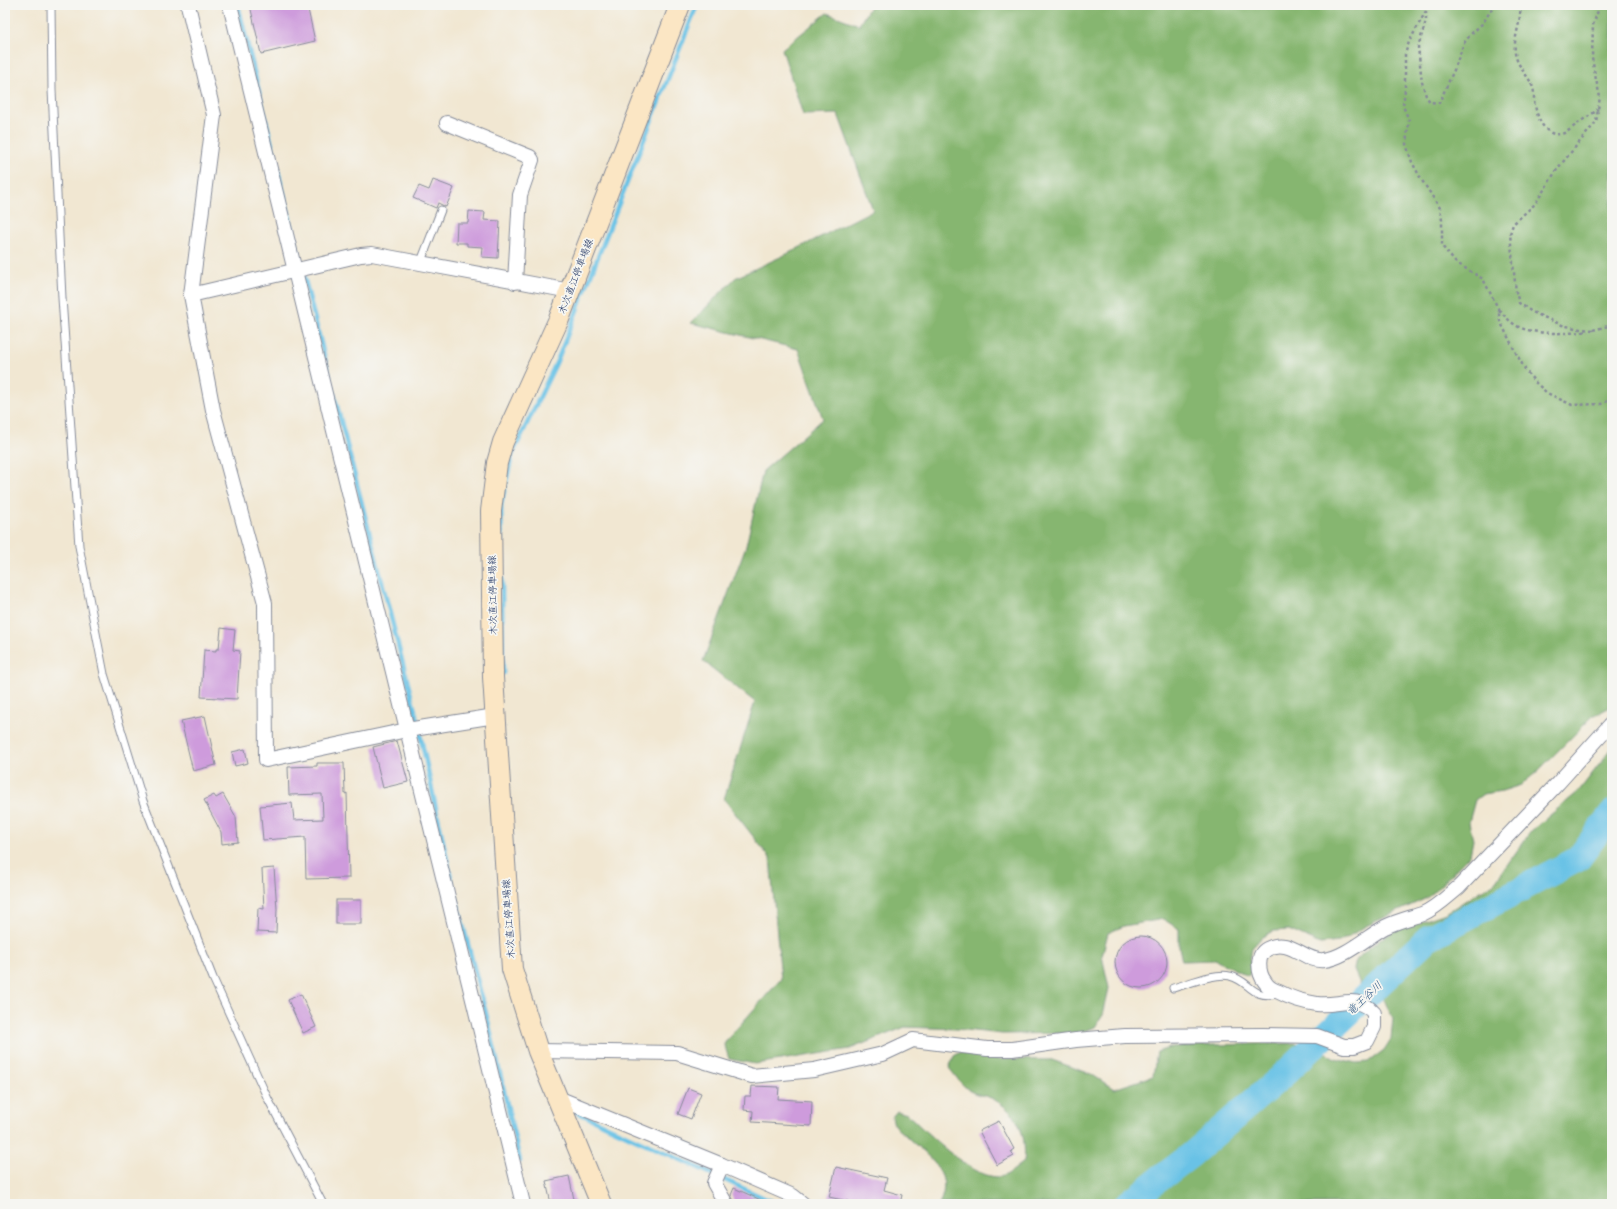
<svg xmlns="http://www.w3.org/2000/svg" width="1617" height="1209" viewBox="0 0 1617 1209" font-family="Kalam,'Klee One',sans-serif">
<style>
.forest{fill:#86b66f;stroke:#507266}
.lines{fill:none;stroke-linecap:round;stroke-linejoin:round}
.stream{stroke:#69c2e6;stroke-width:4.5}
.river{stroke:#69c2e6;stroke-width:26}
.building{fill:#ce9bdc}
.lane-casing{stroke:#868b98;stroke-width:9}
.street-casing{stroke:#868b98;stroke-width:16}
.secondary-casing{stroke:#868b98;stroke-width:22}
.path{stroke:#868b98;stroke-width:2.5;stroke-dasharray:3 3;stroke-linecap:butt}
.lane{stroke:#fff;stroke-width:7}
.street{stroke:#fff;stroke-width:14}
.secondary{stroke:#fbe6c4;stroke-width:20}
.labels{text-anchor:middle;stroke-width:3.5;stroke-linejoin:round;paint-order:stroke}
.street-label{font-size:10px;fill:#1b2f5e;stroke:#f6f6f2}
.water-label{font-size:11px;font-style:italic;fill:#325b87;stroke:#f6f6f2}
</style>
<rect width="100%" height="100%" fill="#f6f6f2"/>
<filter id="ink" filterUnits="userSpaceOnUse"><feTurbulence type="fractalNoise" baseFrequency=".025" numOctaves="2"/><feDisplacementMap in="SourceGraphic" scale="8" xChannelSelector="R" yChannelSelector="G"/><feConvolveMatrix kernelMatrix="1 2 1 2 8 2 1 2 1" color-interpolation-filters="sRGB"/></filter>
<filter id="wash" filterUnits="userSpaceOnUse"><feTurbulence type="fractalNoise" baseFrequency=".012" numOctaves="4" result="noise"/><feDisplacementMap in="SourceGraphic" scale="16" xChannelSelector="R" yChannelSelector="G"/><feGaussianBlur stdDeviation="0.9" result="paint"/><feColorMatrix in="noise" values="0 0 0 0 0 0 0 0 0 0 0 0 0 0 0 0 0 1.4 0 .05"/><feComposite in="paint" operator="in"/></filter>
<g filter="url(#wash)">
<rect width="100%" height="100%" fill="#f1e7d2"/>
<g class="forest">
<polygon points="871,5 1612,5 1612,706 1593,716 1540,769 1521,785 1502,791 1483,794 1475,800 1469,822 1473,840 1470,855 1429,897 1366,926 1339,942 1320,944 1289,930 1274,931 1262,937 1252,948 1250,961 1251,972 1248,976 1215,960 1182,961 1179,947 1179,929 1163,919 1124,926 1108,933 1102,956 1109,988 1103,1015 1095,1027 1080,1033 1002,1034 956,1029 905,1027 850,1049 755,1064 729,1059 724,1043 781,979 770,858 724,799 755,702 703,661 746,546 763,471 823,419 798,349 691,323 735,278 787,254 873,210 838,114 803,115 782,49 827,13 859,25"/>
<path d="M1612,748V1204H939C956,1172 924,1154 904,1134C901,1132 897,1129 895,1126C893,1123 893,1120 892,1117L897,1111L907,1114C926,1131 980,1188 1006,1175C1012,1172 1018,1166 1024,1162C1027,1132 1017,1111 991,1098C984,1095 976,1095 970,1091C962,1086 955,1075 949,1068L954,1056L961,1052L993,1059L1052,1060L1091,1074L1114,1089L1153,1076L1157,1052L1172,1047L1213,1045L1296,1043L1319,1049L1335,1058L1357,1063L1368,1062L1384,1050L1391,1039L1393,1018L1384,1000L1360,984L1354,970L1356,959L1380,939L1402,928L1446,913L1495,882L1531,831L1578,792Z"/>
</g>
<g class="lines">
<g class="stream">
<polyline points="238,5 300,261 416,715 452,883 488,1021 520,1161"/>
<polyline points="503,673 501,505 512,455 557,361 697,5"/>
<polyline points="542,1032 548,1049"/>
<polyline points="570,1109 777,1204"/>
</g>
<polyline class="river" points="1127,1204 1191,1155 1280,1078 1428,938 1578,859 1612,813"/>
</g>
<g id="blocks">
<g class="building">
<polygon points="250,5 307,5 315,41 261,54"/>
<polygon points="433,180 454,188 446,207 438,203 436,208 413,198 419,186 429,190"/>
<polygon points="469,211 485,212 484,220 500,221 498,258 482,257 483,247 467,246 467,243 456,243 457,223 468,223"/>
<polygon points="221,628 235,630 233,650 240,651 237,699 201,697 204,650 216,651 216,649 219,649"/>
<polygon points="205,716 216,765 193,771 181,721"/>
<polygon points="397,741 408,782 383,788 373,747"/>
<polygon points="245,749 248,763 235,766 232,752"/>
<polygon points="317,763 344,763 345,794 347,793 349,878 306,879 305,837 263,840 260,806 292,803 294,820 323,819 322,794 289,795 288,767 317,766"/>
<polygon points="223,794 236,817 238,842 222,844 221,832 204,800 214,795 216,798"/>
<polygon points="274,868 277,909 276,933 257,932 258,908 264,909 262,869"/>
<rect x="336" y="900" width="25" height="24"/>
<circle cx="1141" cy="962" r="26"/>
<polygon points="301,994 316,1027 303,1033 288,1000"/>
<polygon points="752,1086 779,1087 778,1099 812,1101 811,1126 752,1122 753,1111 744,1110 745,1096 751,1096"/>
<polygon points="688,1088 701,1093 691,1119 678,1114"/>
<polygon points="999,1121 1014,1149 1011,1151 1014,1156 997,1165 979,1131"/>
<polygon points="836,1167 887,1178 884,1190 902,1195 900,1204 861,1204 829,1197"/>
<polygon points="569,1176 575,1204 551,1204 546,1181"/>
<polygon points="734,1188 770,1204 740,1204 734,1201 731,1195"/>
</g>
</g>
</g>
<g filter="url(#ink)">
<use href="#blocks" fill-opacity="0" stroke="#868b98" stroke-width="1"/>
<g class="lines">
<g class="lane-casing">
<g id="lane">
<polyline points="51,5 52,90 62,298 79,546 104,674 143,801 213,978 267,1097 323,1204"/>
<polyline points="420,264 441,210"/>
<path d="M1173,988C1188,984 1216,972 1230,976C1251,981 1250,999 1277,994"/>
</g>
</g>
<g class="street-casing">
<g id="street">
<polyline points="188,5 214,115 191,295 213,410 265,603 266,760 407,730 495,716"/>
<polyline points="230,5 523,1204"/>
<polyline points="447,123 530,157 532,160 520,195 515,282"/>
<polyline points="191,295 361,255 372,254 570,291"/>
<path d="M538,1051L677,1053L752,1076L814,1070L883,1054L913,1040L987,1049H1012L1076,1040L1125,1036L1263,1035L1317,1036L1344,1046H1354L1367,1041L1374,1027V1013C1356,993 1339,1007 1317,1004C1304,1002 1290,998 1279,992C1273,990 1268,987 1265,982C1258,973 1256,955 1267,949C1290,936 1305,963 1324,960C1344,958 1367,937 1385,927C1397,921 1410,918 1422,914C1436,908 1448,896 1459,887L1558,783L1612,723"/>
<polyline points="558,1098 722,1165 793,1196 803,1204"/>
<polyline points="722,1165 714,1183 726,1204"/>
</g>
</g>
<g class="secondary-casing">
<polyline id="secondary" points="601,1204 538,1051 512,969 493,677 491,511 497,463 503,442 559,319 680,5"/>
</g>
<g class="path">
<polyline points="1426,5 1426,11 1409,42 1405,54 1405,89 1403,106 1409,120 1406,144 1412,162 1421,179 1440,208 1442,220 1442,246 1455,262 1483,279 1498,308 1500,321 1516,353 1526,371 1535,382 1547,393 1572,405 1601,404 1612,399"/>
<path d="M1520,5C1522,22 1513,37 1515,53C1517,67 1530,77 1533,88C1535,94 1533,100 1535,106C1538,119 1545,137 1561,134C1569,132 1575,125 1581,121C1587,117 1593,114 1598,109"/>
<polyline points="1426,11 1426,21 1418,47 1422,82 1426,96 1430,102 1439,103 1454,70 1464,43 1471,34 1483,23 1494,5"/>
<path d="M1499,310C1504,315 1510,322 1517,326C1532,335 1571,334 1588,331"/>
<polyline points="1593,330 1580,329 1562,325 1532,312 1519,303 1516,292 1510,234 1513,224 1535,204 1558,168 1596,122 1600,97 1595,75 1592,58 1593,25 1600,5"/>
<polyline points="1593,330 1612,325"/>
</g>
<use href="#lane" class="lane"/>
<use href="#street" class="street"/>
<use href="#secondary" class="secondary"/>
</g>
</g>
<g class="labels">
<g class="street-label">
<text transform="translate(575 276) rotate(-69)" y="4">木次直江停車場線</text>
<text transform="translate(492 595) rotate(-91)" y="4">木次直江停車場線</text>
<text transform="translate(508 919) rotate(-94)" y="4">木次直江停車場線</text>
</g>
<g class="water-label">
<text transform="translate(1364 998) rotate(-43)" y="4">竜王谷川</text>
</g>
</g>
<rect width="1617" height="1209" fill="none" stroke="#f6f6f2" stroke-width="20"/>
</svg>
